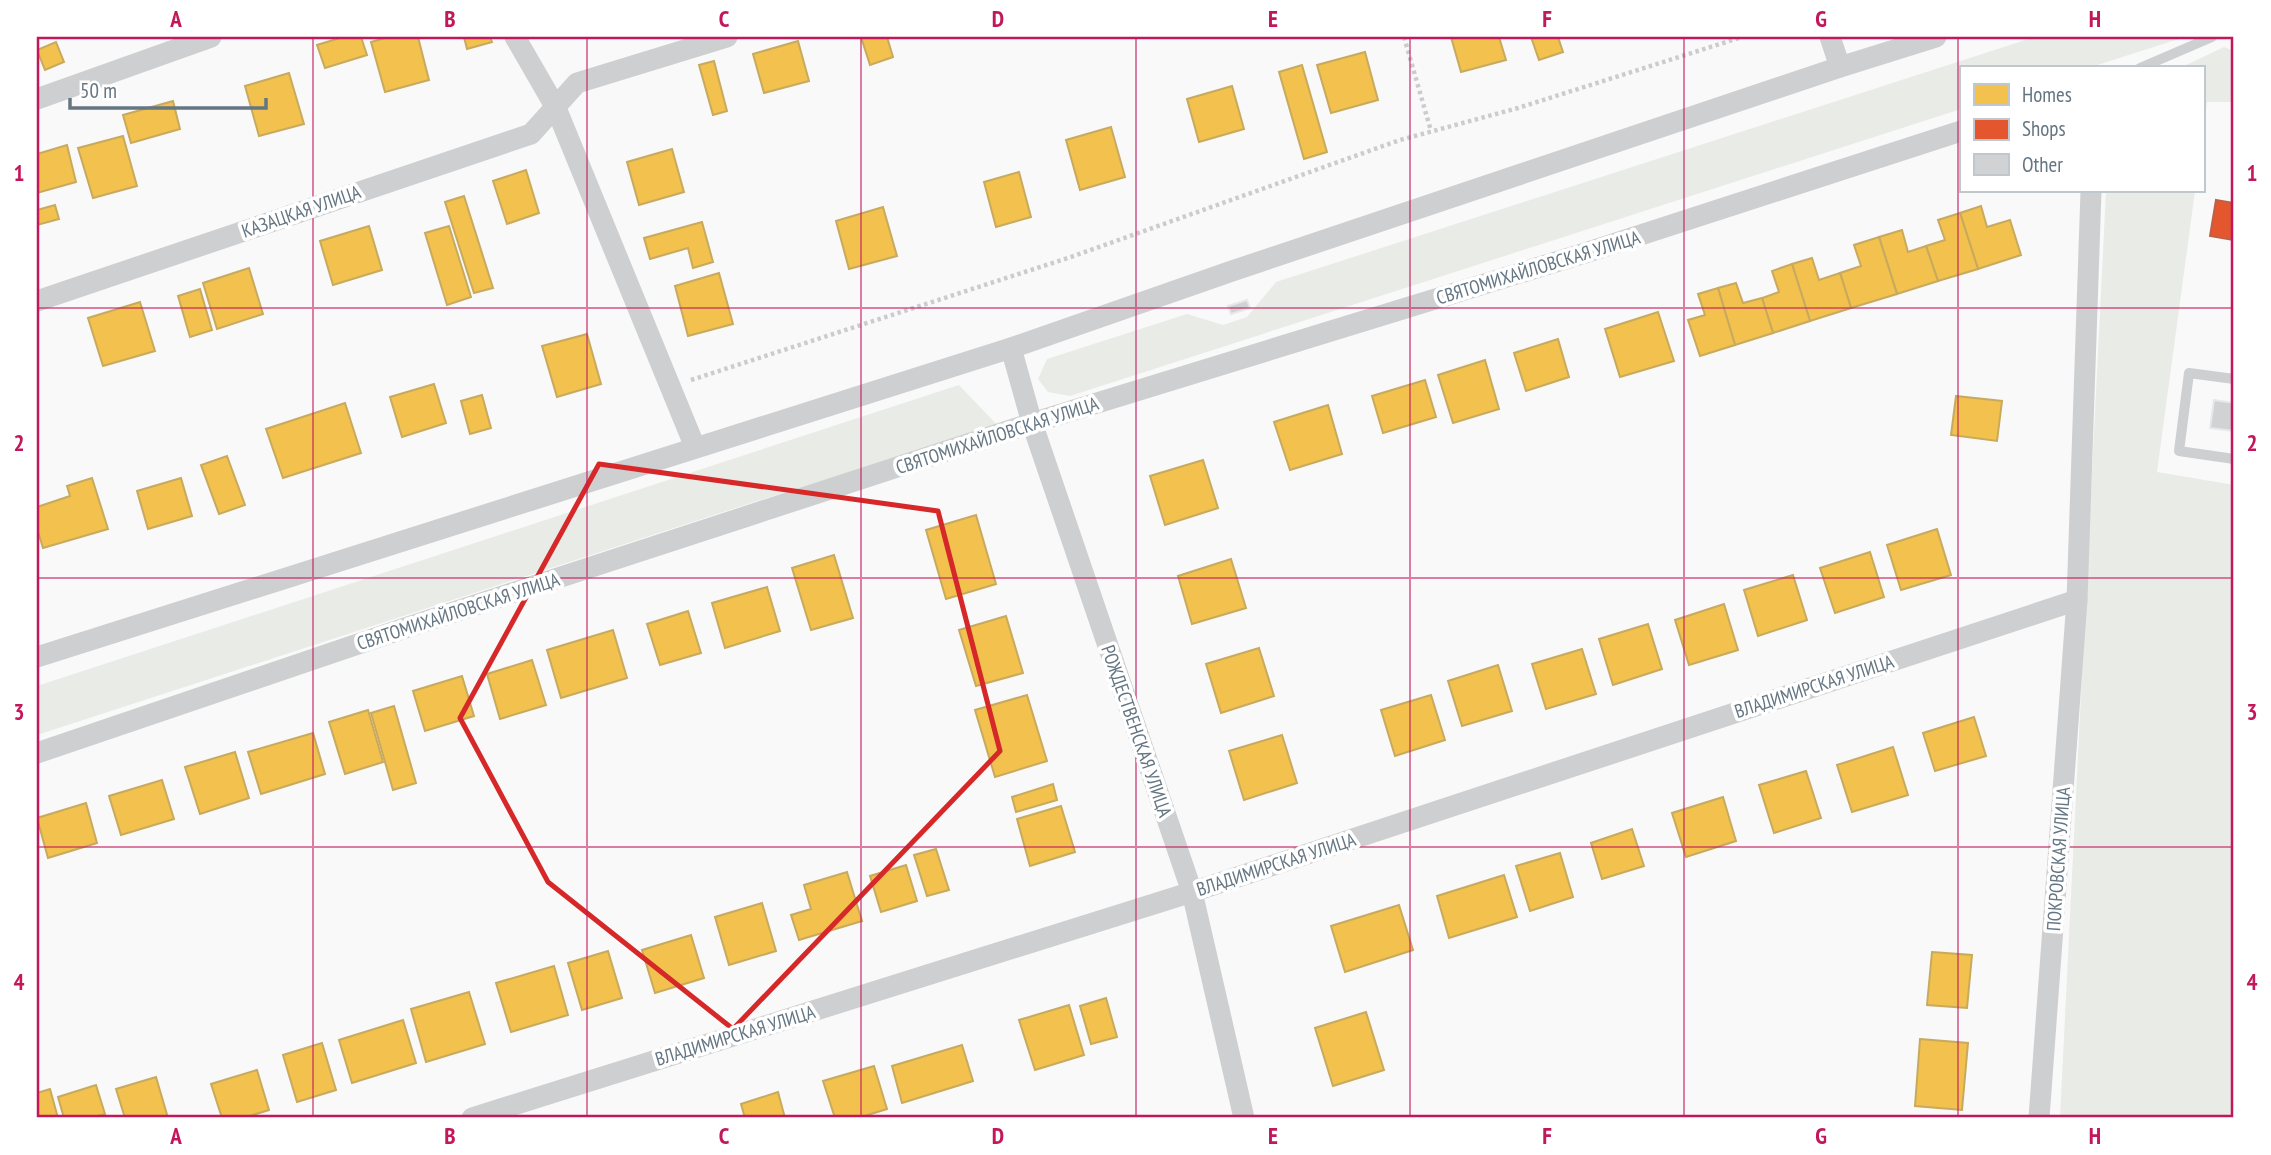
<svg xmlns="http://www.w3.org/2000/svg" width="2271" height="1155" viewBox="0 0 2271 1155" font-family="'PT Sans Narrow',sans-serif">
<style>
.green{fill:#e8ebe6}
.homes{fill:#f2c14e;stroke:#c8aa5e;stroke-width:2}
.shops{fill:#e4572e;stroke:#be6048;stroke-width:2}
.building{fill:#d0d2d3;stroke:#e8e8e8;stroke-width:2}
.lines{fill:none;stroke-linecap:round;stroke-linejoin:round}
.path{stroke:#cbcccd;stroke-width:4.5;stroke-dasharray:3.5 3.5;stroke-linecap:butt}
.lane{stroke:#cecfd0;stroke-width:10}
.street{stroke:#cecfd0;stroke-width:21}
.marked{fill:none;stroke:#d62828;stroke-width:5;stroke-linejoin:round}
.grid{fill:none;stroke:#c2185b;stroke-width:2;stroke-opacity:0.55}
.labels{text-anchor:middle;stroke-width:7;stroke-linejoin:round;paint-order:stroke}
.street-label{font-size:19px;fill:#657683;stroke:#fff}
.neatline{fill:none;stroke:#c2185b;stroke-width:2.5}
.grid-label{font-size:23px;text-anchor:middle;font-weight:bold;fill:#c2185b}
</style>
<rect width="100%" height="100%" fill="#f9f9f9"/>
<g class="green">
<polygon points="2035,37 2185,37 2088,68 1961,68 1961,109 1070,396 1048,392 1038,379 1047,359 1187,314 1223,325 1247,317 1276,282"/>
<polygon points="2224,47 2234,51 2233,102 2207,102 2203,133 2203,68 2180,68"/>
<polygon points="2106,191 2195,191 2157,472 2234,485 2234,1118 2060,1118"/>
<polygon points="959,385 1000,428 757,501 37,735 37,686"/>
</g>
<g class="homes">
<polygon points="343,37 361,37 367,55 325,68 317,45"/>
<polygon points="389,37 418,37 429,80 385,92 371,42"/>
<polygon points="464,37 490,37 492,42 467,49"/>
<polygon points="861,37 887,37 893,57 870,65"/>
<polygon points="1451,37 1499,37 1506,60 1461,72"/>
<polygon points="1531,37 1558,37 1563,52 1539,60"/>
<polygon points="798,41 809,81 764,93 753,54"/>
<polygon points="56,42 64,62 45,70 37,50"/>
<polygon points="1365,52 1378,100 1331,113 1317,65"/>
<polygon points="714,61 727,111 713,115 699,65"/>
<polygon points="1302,65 1327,152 1304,159 1279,72"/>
<polygon points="289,73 304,124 259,136 245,86"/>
<polygon points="1232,86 1244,129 1199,142 1187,99"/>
<polygon points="173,101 180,129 131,143 123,115"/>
<polygon points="1111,127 1125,177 1080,190 1066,140"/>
<polygon points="123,136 137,186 93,198 78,148"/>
<polygon points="67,145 76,182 37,193 37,154"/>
<polygon points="672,149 684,192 639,205 627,162"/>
<polygon points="526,170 539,213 507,224 493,181"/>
<polygon points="1019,172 1031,217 996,227 984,182"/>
<polygon points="464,196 493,288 474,293 445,202"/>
<polygon points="55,205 59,219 37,225 37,210"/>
<polygon points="1981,206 1987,227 2010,220 2021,255 1978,269 1960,213"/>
<polygon points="883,207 897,256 849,269 836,221"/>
<polygon points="1960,213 1978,269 1938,281 1926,246 1945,240 1938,220"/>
<polygon points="702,222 713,262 693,268 688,248 650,259 644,238"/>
<polygon points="369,226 382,270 333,285 320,241"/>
<polygon points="449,226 471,297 447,305 425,233"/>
<polygon points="1902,230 1908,252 1926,246 1938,281 1897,294 1879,237"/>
<polygon points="1879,237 1897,294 1851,308 1840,273 1861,266 1854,245"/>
<polygon points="1812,258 1819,280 1840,273 1851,308 1810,321 1792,264"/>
<polygon points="1792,264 1810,321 1773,333 1762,298 1779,292 1772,271"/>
<polygon points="249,268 263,314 217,329 203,283"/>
<polygon points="719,273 733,324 688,336 675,286"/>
<polygon points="1736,283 1743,303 1762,298 1773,333 1735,345 1718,288"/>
<polygon points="1718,288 1735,345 1700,356 1688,320 1705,315 1698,294"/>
<polygon points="200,289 212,330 190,337 178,296"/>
<polygon points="140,302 155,351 103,366 88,318"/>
<polygon points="1658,312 1674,361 1620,377 1605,329"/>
<polygon points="587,334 601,384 557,397 542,346"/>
<polygon points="1558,339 1569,377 1526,391 1514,353"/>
<polygon points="1485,360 1499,409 1453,423 1438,375"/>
<polygon points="1425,380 1436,417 1383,433 1372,396"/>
<polygon points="434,384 446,423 402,437 390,397"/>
<polygon points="482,395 491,428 470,434 461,401"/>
<polygon points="1956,396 2002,401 1997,441 1951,435"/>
<polygon points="345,403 361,453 283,478 266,429"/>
<polygon points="1328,405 1342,454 1290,470 1274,422"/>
<polygon points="227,456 245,505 219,514 201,465"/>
<polygon points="1203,460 1218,508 1165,525 1150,476"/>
<polygon points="92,478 108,529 43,548 37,528 37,507 70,496 67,486"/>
<polygon points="181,478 192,516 148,529 137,491"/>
<polygon points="976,515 996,584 946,599 926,530"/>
<polygon points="1937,529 1951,575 1901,590 1887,545"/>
<polygon points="1870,552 1884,597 1835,613 1820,568"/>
<polygon points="834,555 853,618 811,630 792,568"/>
<polygon points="1231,559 1246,608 1192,624 1178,576"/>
<polygon points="1793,575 1807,620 1758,636 1744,590"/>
<polygon points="767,587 780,631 725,648 712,603"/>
<polygon points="1724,604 1738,650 1689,665 1675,620"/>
<polygon points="688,611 701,653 660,665 647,624"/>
<polygon points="1006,616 1023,673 976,686 959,630"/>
<polygon points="1648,624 1662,669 1613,685 1599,639"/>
<polygon points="613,630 627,678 561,698 547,650"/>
<polygon points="1259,648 1274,696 1221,713 1206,664"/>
<polygon points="1582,649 1596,694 1546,709 1532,664"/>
<polygon points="532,660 546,705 500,719 487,674"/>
<polygon points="1498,665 1512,711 1462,726 1448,681"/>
<polygon points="462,676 474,716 425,731 413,691"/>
<polygon points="1027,695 1047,761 995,777 975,710"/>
<polygon points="1431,695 1445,740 1395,756 1381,710"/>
<polygon points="394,706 416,783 393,790 371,713"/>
<polygon points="368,710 383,762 345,774 329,722"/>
<polygon points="1974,717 1986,756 1935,771 1923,733"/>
<polygon points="313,733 325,774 261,794 248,752"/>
<polygon points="1282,735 1297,783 1244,800 1229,751"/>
<polygon points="1893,747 1908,795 1852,812 1837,765"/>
<polygon points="235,752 249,798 200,814 185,767"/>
<polygon points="1806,771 1821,818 1774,833 1759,785"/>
<polygon points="162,780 174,819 121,835 109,796"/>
<polygon points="1053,784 1057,800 1016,812 1012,797"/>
<polygon points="1723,797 1736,841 1686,857 1672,813"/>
<polygon points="86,803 97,843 48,858 37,818"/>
<polygon points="1061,806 1075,852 1030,866 1017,819"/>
<polygon points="1632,829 1644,866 1602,879 1591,843"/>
<polygon points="936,849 949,890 927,896 914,855"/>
<polygon points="1560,853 1573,897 1530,911 1516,866"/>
<polygon points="906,865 917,901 881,912 870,876"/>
<polygon points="847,872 862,921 799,940 791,915 811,909 804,885"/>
<polygon points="1504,875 1517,917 1449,938 1437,896"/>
<polygon points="762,903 776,951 729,965 715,917"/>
<polygon points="1399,905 1413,950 1345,972 1331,926"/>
<polygon points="691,935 704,978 655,993 642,950"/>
<polygon points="608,951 622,998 582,1010 568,963"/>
<polygon points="1932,952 1972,955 1967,1008 1927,1005"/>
<polygon points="554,966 568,1015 511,1032 496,983"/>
<polygon points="469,992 485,1044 426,1062 411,1009"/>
<polygon points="1106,998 1117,1037 1091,1044 1080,1006"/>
<polygon points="1069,1005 1084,1055 1035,1070 1019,1020"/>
<polygon points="1366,1012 1384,1070 1333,1086 1315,1028"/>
<polygon points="403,1020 416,1063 352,1083 339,1040"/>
<polygon points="1920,1039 1968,1043 1962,1110 1915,1106"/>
<polygon points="322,1043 336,1090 297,1102 283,1055"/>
<polygon points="962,1045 973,1081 902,1103 892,1066"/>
<polygon points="874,1066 887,1109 858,1118 835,1118 823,1081"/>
<polygon points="257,1070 269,1110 243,1118 222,1118 211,1084"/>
<polygon points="156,1077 168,1118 125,1118 116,1089"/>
<polygon points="96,1085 105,1114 90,1118 64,1118 58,1097"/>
<polygon points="50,1089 58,1118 37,1118 37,1093"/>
<polygon points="778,1092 785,1118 745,1118 741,1104"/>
</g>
<polygon class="shops" points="2216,200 2234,203 2234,240 2210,236"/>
<g class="building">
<polygon points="1247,300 1250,308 1231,314 1228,306"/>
<polygon points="2214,400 2234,403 2234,431 2210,428"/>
</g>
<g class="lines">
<g class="path">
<polyline points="1404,37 1431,131"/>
<polyline points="691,380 1068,258 1400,140 1518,108 1742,37"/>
</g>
<g class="lane">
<polyline points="2140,68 2212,37"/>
<polyline points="2234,379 2189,373 2179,451 2234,459"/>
</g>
<g class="street">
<polyline points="515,37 556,108 695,447"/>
<polyline points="1830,37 1840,67"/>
<polyline points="37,99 211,37"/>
<polyline points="37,301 531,134 577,83 727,37"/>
<polyline points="1011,348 1032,423 1192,892 1244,1118"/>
<polyline points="37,657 1011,348 1232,271 1840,67 1936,37"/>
<polyline points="37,753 405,628 1032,423 1585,253 1961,131"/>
<polyline points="472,1118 1192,892 2077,600"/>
<polyline points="2039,1118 2077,600 2091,191"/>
</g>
</g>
<path class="marked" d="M599,464L938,511L1000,751L733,1029L548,882L460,718Z"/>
<path class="grid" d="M313,37V1118M587,37V1118M861,37V1118M1136,37V1118M1410,37V1118M1684,37V1118M1958,37V1118M37,308H2234M37,578H2234M37,847H2234"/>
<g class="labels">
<g class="street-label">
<text transform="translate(301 211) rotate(-19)" y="7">КАЗАЦКАЯ УЛИЦА</text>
<text transform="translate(1538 267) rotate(-17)" y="7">СВЯТОМИХАЙЛОВСКАЯ УЛИЦА</text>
<text transform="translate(997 435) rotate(-18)" y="7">СВЯТОМИХАЙЛОВСКАЯ УЛИЦА</text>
<text transform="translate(458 611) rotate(-18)" y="7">СВЯТОМИХАЙЛОВСКАЯ УЛИЦА</text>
<text transform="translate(1814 686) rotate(-18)" y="7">ВЛАДИМИРСКАЯ УЛИЦА</text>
<text transform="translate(1137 731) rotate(71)" y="7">РОЖДЕСТВЕНСКАЯ УЛИЦА</text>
<text transform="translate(2058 859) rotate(-86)" y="7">ПОКРОВСКАЯ УЛИЦА</text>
<text transform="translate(1276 864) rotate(-18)" y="7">ВЛАДИМИРСКАЯ УЛИЦА</text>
<text transform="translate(735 1035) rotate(-17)" y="7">ВЛАДИМИРСКАЯ УЛИЦА</text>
</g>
</g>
<rect width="2271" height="1155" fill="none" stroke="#ffffff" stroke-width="77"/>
<rect x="1960" y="66" width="245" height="126" fill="#ffffff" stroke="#c1c8cd" stroke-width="2"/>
<rect x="1974" y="84" width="35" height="21" fill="#f2c14e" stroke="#c1c8cd" stroke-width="2"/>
<text x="2022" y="102" font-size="21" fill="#657683">Homes</text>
<rect x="1974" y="119" width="35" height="21" fill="#e4572e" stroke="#c1c8cd" stroke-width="2"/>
<text x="2022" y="136" font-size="21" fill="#657683">Shops</text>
<rect x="1974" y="154" width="35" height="21" fill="#d0d2d3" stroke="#c1c8cd" stroke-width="2"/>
<text x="2022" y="172" font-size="21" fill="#657683">Other</text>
<path d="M70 98v10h196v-10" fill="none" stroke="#657683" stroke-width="3.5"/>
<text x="80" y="98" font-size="21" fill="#657683" stroke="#ffffff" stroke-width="5" paint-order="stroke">50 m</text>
<rect x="38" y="38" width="2194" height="1078" class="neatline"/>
<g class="grid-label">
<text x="176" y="27">A</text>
<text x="450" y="27">B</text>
<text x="724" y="27">C</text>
<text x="998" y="27">D</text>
<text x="1273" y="27">E</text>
<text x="1547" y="27">F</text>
<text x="1821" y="27">G</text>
<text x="2095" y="27">H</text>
<text x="19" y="181">1</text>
<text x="2252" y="181">1</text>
<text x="19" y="451">2</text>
<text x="2252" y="451">2</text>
<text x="19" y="720">3</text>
<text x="2252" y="720">3</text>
<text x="19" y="990">4</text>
<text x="2252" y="990">4</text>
<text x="176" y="1144">A</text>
<text x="450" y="1144">B</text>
<text x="724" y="1144">C</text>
<text x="998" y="1144">D</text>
<text x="1273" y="1144">E</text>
<text x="1547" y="1144">F</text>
<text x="1821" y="1144">G</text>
<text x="2095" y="1144">H</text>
</g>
</svg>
